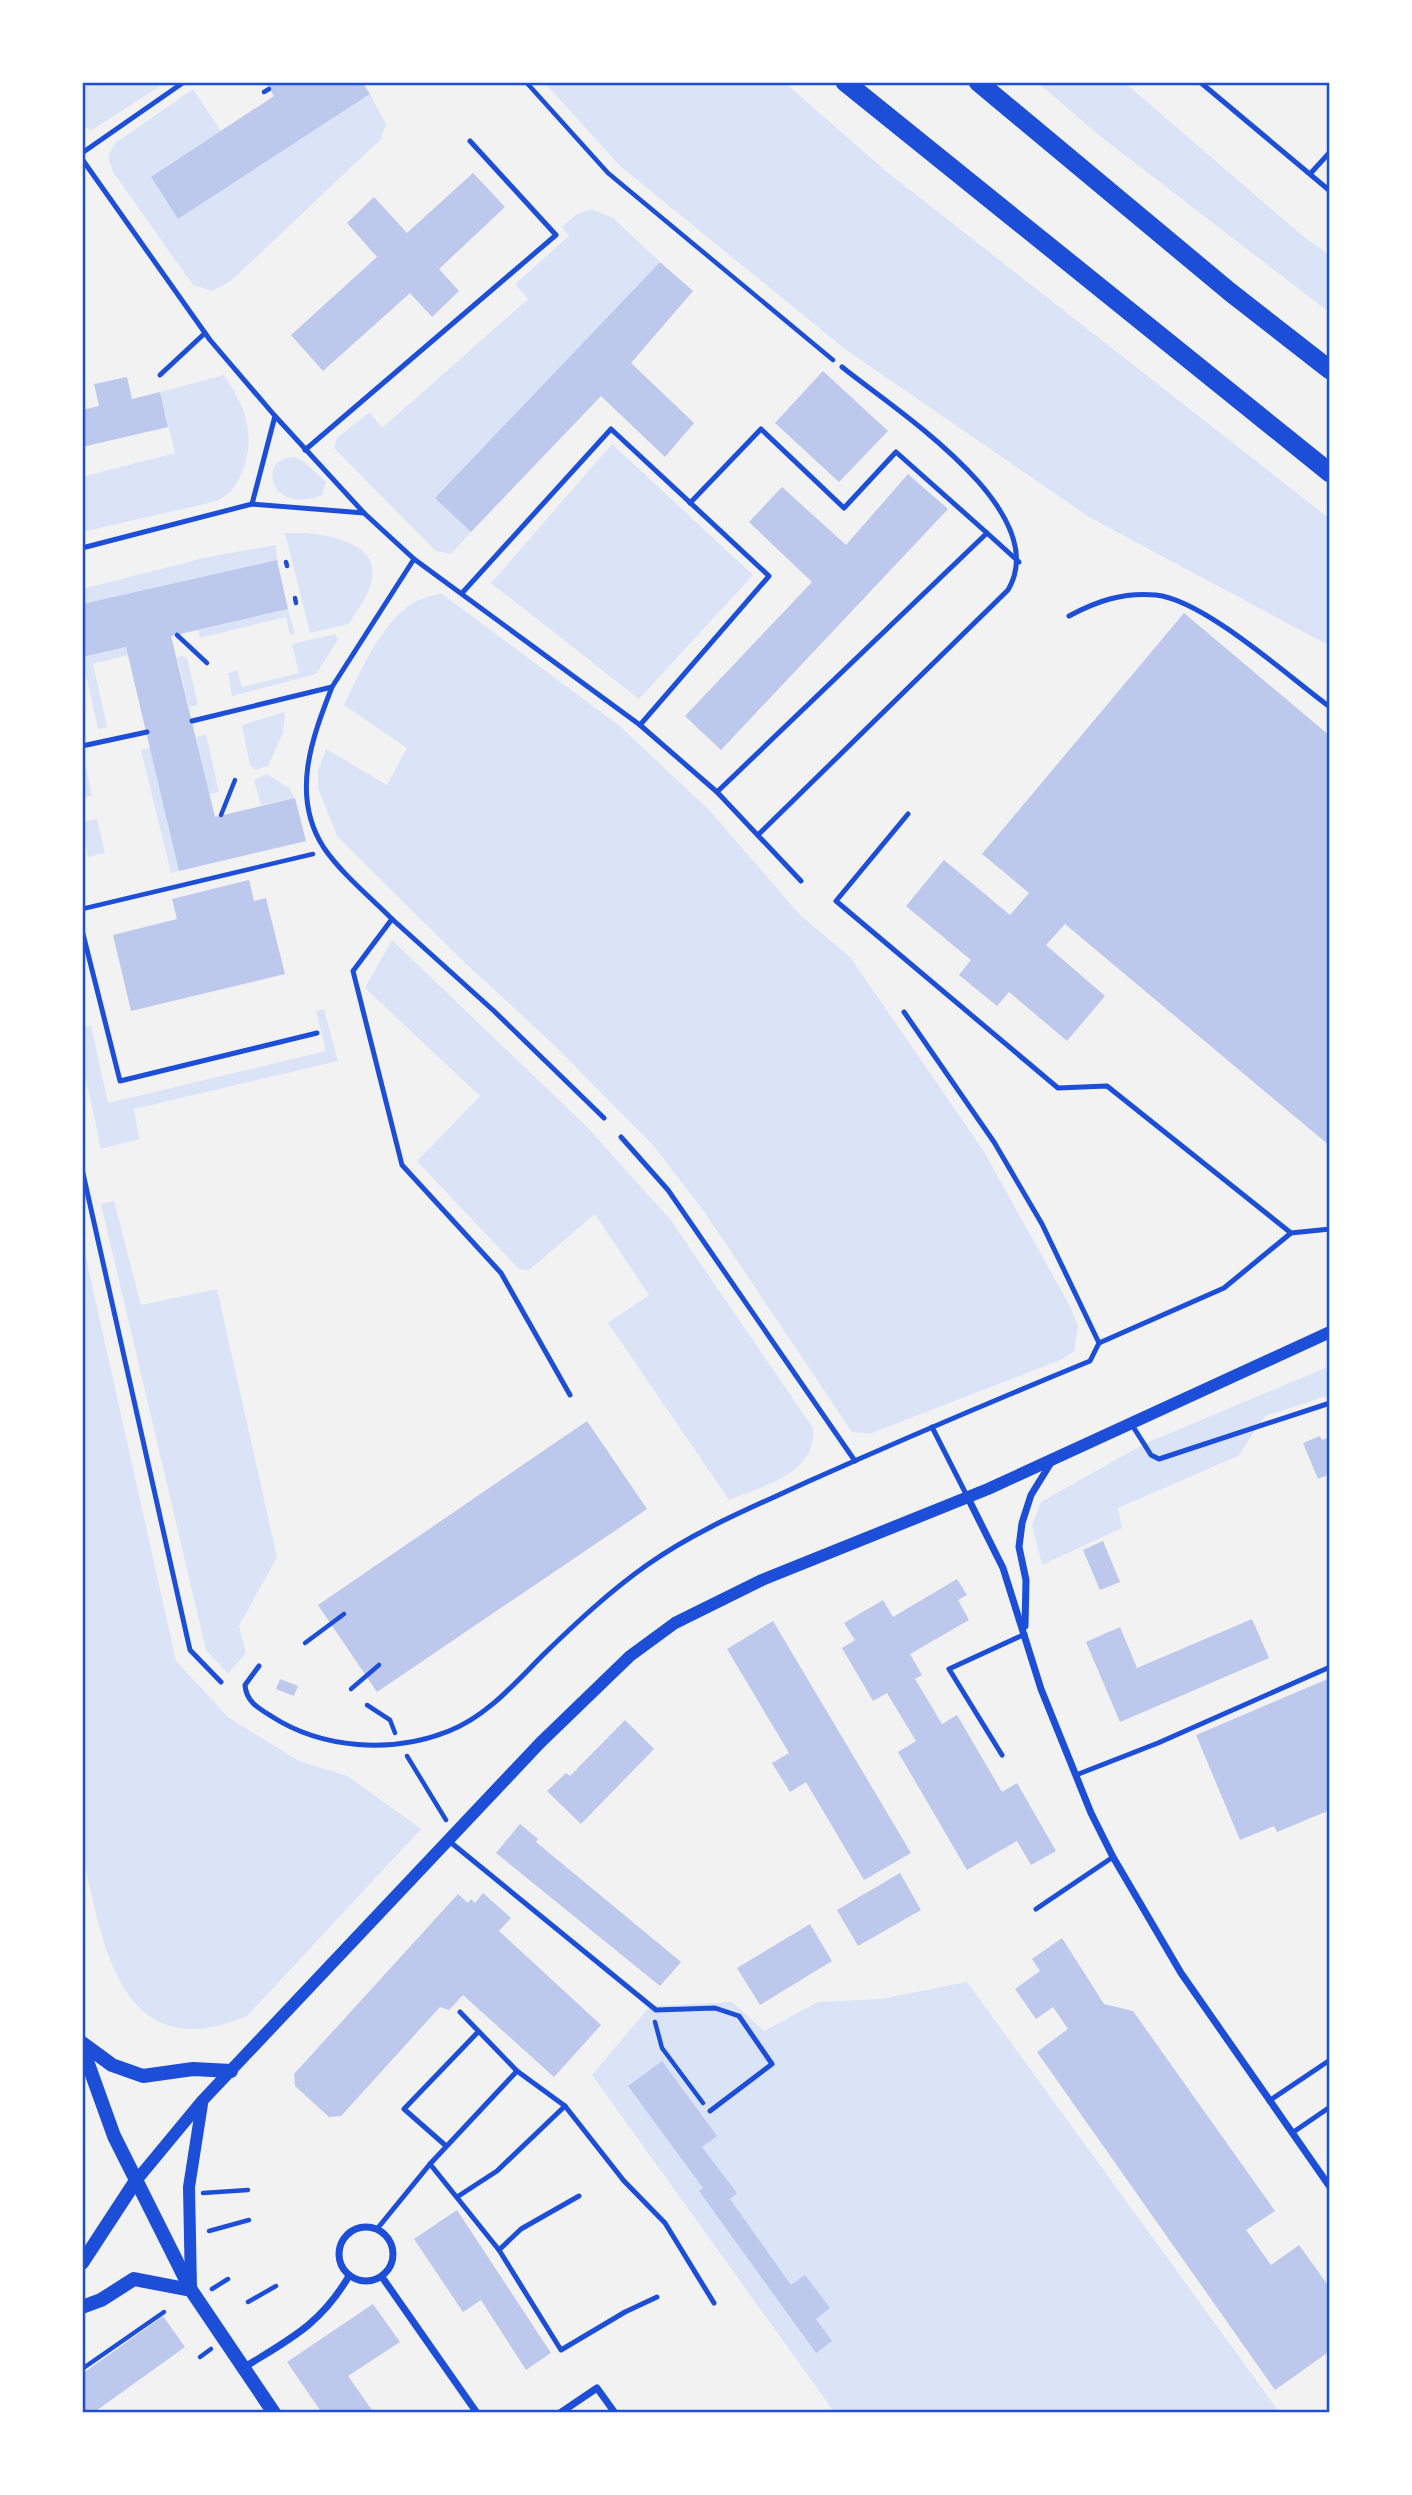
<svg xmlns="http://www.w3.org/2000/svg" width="1412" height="2495" viewBox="0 0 1412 2495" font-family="Roboto,sans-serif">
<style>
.green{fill:#dbe4f7}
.building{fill:#bdc9ec}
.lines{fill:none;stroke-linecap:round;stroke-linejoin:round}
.path{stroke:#1d4ed8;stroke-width:4.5}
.service{stroke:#1d4ed8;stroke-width:5}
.minor{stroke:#1d4ed8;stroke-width:7}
.tertiary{stroke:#1d4ed8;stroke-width:12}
.secondary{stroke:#1d4ed8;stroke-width:14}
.motorway{stroke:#1d4ed8;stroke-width:19}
.neatline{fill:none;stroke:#1d4ed8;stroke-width:2.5}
</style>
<rect width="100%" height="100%" fill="#f2f2f2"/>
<g class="green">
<polygon points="82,82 166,82 92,130 82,126"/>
<polygon points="544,82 784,82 887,172 1330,519 1330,646 1089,517 845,349 620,166"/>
<polygon points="1037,82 1124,82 1304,237 1330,255 1330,313 1100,136"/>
<polygon points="193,89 221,131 151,177 178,219 370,94 386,124 380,140 232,280 212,291 193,285 113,172 108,157 114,144"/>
<polygon points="591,209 613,218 660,262 436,498 471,532 451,554 436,551 334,448 337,438 370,412 382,428 528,299 515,284 569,236 562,227 577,214"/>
<path d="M224,375C245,406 257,436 242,472C237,485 229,495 217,501L82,532V477L175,453L160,392Z"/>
<polygon points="612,444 753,575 639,699 491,583"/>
<path d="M294,457L303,461L326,482L322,495C271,516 255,459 294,457Z"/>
<path d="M307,533C334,536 383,545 371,584C367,598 356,611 349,624L310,633L285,533Z"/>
<polygon points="276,545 277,560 82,604 82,589 208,557"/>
<path d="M442,594L621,727L710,811L800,915L850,957L983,1150L1071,1308L1078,1326L1074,1351L1063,1359L869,1434L852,1432L705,1213L654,1146L554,1045L461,959L337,836L318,788V771L326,749L387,785L407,748L344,705C365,664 390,597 442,594Z"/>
<polygon points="288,609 295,634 290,635 286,617 200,638 198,630"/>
<polygon points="335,634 338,640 316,674 232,696 228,673 237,670 242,687 299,673 292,644"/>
<polygon points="126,647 128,655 93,664 107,727 98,729 82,657"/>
<polygon points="183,656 187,658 198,705 189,707 177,657"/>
<polygon points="285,712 283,733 268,766 255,770 250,765 242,725"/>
<polygon points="206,734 219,792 209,794 196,737"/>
<polygon points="151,747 179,871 171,873 141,750"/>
<polygon points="85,763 92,796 82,798 82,764"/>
<polygon points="267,774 289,788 295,798 261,805 254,780"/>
<polygon points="97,819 105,853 88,857 82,822"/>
<path d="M392,940L586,1126L670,1219L813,1428C817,1474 763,1486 729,1500L608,1323L649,1295L595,1214L529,1270L519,1269L417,1161L480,1096L365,988Z"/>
<polygon points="324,1009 338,1061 134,1109 139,1139 101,1149 82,1061 82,1028 91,1025 108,1103 326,1051 316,1011"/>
<polygon points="114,1201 141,1305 217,1289 277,1557 239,1626 246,1653 228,1674 206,1650 101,1204"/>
<path d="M82,1240L176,1661L229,1718L299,1761L348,1776L421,1829L247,2016C119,2070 103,1943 82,1853Z"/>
<polygon points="1330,1366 1330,1395 1265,1416 1238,1456 1118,1508 1122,1528 1042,1565 1032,1525 1041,1502 1144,1444"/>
<polygon points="967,1982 1280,2413 835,2413 592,2075 650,2006 732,2002 764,2031 818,2002 880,1999"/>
</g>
<g class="building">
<polygon points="265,82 362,82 370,94 178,219 151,177 274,96"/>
<polygon points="473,173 505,207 439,269 459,291 432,317 410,293 323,371 291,335 377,257 347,223 374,197 407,233"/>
<polygon points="660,262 693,291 631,363 694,423 665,457 601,396 471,532 435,498"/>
<polygon points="823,371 888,431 839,482 775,423"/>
<polygon points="127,377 132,399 160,392 168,427 82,447 82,410 99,406 94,384"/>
<polygon points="908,474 948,509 721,750 685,716 812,582 749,522 782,487 846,545"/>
<polygon points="277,560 288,609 171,636 215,817 295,798 306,841 179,871 126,647 82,657 82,604"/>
<polygon points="1184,613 1330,736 1330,1146 1065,924 1046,945 1105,996 1067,1041 1009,992 997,1006 959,975 971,960 906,906 944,860 1010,915 1029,893 982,854"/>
<polygon points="249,880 254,901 266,898 285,974 131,1011 113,935 177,919 172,899"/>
<polygon points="587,1421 647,1509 377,1692 318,1605"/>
<polygon points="1320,1436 1322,1440 1330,1437 1330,1474 1318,1479 1303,1443"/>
<polygon points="1103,1541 1120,1582 1100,1590 1083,1550"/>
<polygon points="957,1579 967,1595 958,1600 969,1620 910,1654 922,1675 915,1679 942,1724 957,1715 1002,1792 1017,1783 1056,1851 1031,1865 1017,1841 967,1870 898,1752 916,1741 887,1693 873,1701 842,1648 855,1640 844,1623 883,1600 893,1617"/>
<polygon points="1252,1619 1269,1658 1120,1722 1086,1642 1120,1627 1137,1668"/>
<polygon points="773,1621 911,1853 864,1880 806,1782 790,1792 772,1763 789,1753 727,1649"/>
<polygon points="1330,1678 1330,1810 1277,1832 1274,1826 1240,1840 1196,1735"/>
<polygon points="280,1679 298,1686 294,1696 276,1689"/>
<polygon points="625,1720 654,1749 581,1824 547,1791 566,1773 570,1776"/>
<polygon points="520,1824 538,1839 536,1842 681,1962 660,1986 496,1853"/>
<polygon points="900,1873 921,1910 858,1946 837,1910"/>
<polygon points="483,1893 511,1918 499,1931 601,2025 554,2077 463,1995 449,2010 440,2007 341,2116 329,2117 295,2086 294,2074 458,1894 468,1903 471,1899 475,1903"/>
<polygon points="810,1924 832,1961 760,2005 737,1968"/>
<polygon points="1062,1938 1104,2004 1133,2011 1275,2211 1246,2230 1271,2265 1299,2245 1330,2288 1330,2351 1275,2390 1037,2052 1068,2029 1053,2007 1036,2019 1015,1989 1040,1971 1032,1959"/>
<polygon points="662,2061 717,2136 702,2147 737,2193 730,2199 791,2285 805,2275 830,2308 816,2319 832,2341 816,2353 699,2191 703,2188 628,2086"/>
<polygon points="457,2210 551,2353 526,2370 481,2300 463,2312 414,2239"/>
<polygon points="373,2304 400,2342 348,2376 374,2413 322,2413 287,2362"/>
<polygon points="163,2316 185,2347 93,2413 82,2413 82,2374"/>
</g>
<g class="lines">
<g class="path">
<polyline points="526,82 608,173 833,360"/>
<polyline points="264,92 269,89"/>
<polyline points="286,562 287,566"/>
<polyline points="295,598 296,603"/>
<polyline points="177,635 207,663"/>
<polyline points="221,815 235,780"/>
<polyline points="82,909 313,854"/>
<polyline points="305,1643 344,1614"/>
<polyline points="351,1689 379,1665"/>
<polyline points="367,1705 390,1720 395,1733"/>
<polyline points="407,1756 446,1820"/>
<polyline points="655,2022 662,2048 703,2103"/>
<polyline points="203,2193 248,2190"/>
<polyline points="209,2231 249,2220"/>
<polyline points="212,2289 228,2279"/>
<polyline points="248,2302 276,2286"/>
<polyline points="200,2357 211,2349"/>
<polyline points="82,2369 164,2312"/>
</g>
<g class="service">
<polyline points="1200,82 1330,191"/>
<polyline points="82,153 184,82"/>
<polyline points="82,159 210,340 275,416"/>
<polyline points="1310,174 1330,152"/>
<polyline points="160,375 205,333"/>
<polyline points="305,450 556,235 470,141"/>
<polyline points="690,503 761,429 844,508 896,452 987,533 717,792"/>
<polyline points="252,504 275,416 364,513"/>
<polyline points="987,533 1019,562"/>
<polyline points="82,548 252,504 364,513 414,559 332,687 192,721"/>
<polyline points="414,559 640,725 717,792 801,881"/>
<polyline points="463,592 611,429 769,576 640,725"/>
<path d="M1069,616C1097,601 1123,592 1156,595C1204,600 1289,677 1330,707"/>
<path d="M332,687C312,738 290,796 324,848C342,874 369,896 392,919L353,971L402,1165L501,1273L570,1395"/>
<polyline points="82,746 147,732"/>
<polyline points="908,814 836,901 1058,1088 1107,1086 1291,1233"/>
<path d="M758,835L1008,590C1055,511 894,409 842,367"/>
<polyline points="392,919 494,1011 604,1118"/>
<polyline points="82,930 120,1081 317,1033"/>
<polyline points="904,1012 994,1142 1042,1224 1099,1343"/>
<polyline points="621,1137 668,1190 855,1461"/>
<polyline points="82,1169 190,1650 221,1682"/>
<polyline points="1132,1425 1151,1455 1159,1459 1330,1403"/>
<polyline points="932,1427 967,1496"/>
<path d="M259,1666L245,1685C246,1701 258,1708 271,1716C322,1749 392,1754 449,1731C487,1716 515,1683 543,1655C576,1623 610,1591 647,1565C696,1530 753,1507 807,1482C901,1440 995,1400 1090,1361L1099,1343L1224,1288L1291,1233L1330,1229"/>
<polyline points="1002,1755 949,1669 1025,1634"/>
<polyline points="1076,1775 1158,1743 1330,1667"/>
<polyline points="449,1841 656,2010 715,2008 739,2016 772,2064 710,2111"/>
<polyline points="1036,1909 1113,1857"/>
<polyline points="460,2012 517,2071 565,2106 624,2181 665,2223 714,2303"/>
<polyline points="517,2071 430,2164 499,2250 521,2229 579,2196"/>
<polyline points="1269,2101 1330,2060"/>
<polyline points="1292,2133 1330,2107"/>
<polyline points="445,2145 404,2109 478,2032"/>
<polyline points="457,2197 497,2171 565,2106"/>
<polyline points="377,2229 430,2164"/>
<polyline points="499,2250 561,2350 625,2312 657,2297"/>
</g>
<g class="minor">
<polyline points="968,1498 1003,1568 1041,1689 1091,1813 1113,1857 1181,1973 1330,2187"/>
<polyline points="1025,1626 1026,1580 1019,1547 1022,1523 1031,1495 1052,1461"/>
<circle cx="366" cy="2254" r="27"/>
<polyline points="382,2277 477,2413"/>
<path d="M243,2368C290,2339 320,2325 349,2276"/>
<polyline points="560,2413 597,2388 615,2413"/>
</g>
<g class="tertiary">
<polyline points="135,2182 202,2101 540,1743 630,1656 675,1623 762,1580 988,1489 1330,1332"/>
<polyline points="191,2288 189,2187 202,2104"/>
</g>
<g class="secondary">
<polyline points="82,2043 112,2065 143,2076 193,2069 231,2071"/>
<polyline points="82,2047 114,2136 191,2290 274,2413"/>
<polyline points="82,2263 135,2182"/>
<polyline points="82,2307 101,2300 134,2279 191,2290"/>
</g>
<g class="motorway">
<polyline points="845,82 1330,473"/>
<polyline points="978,82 1230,292 1330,370"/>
</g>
</g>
<rect width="1412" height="2495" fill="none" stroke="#ffffff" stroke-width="168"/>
<rect x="84" y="84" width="1244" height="2327" class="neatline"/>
</svg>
